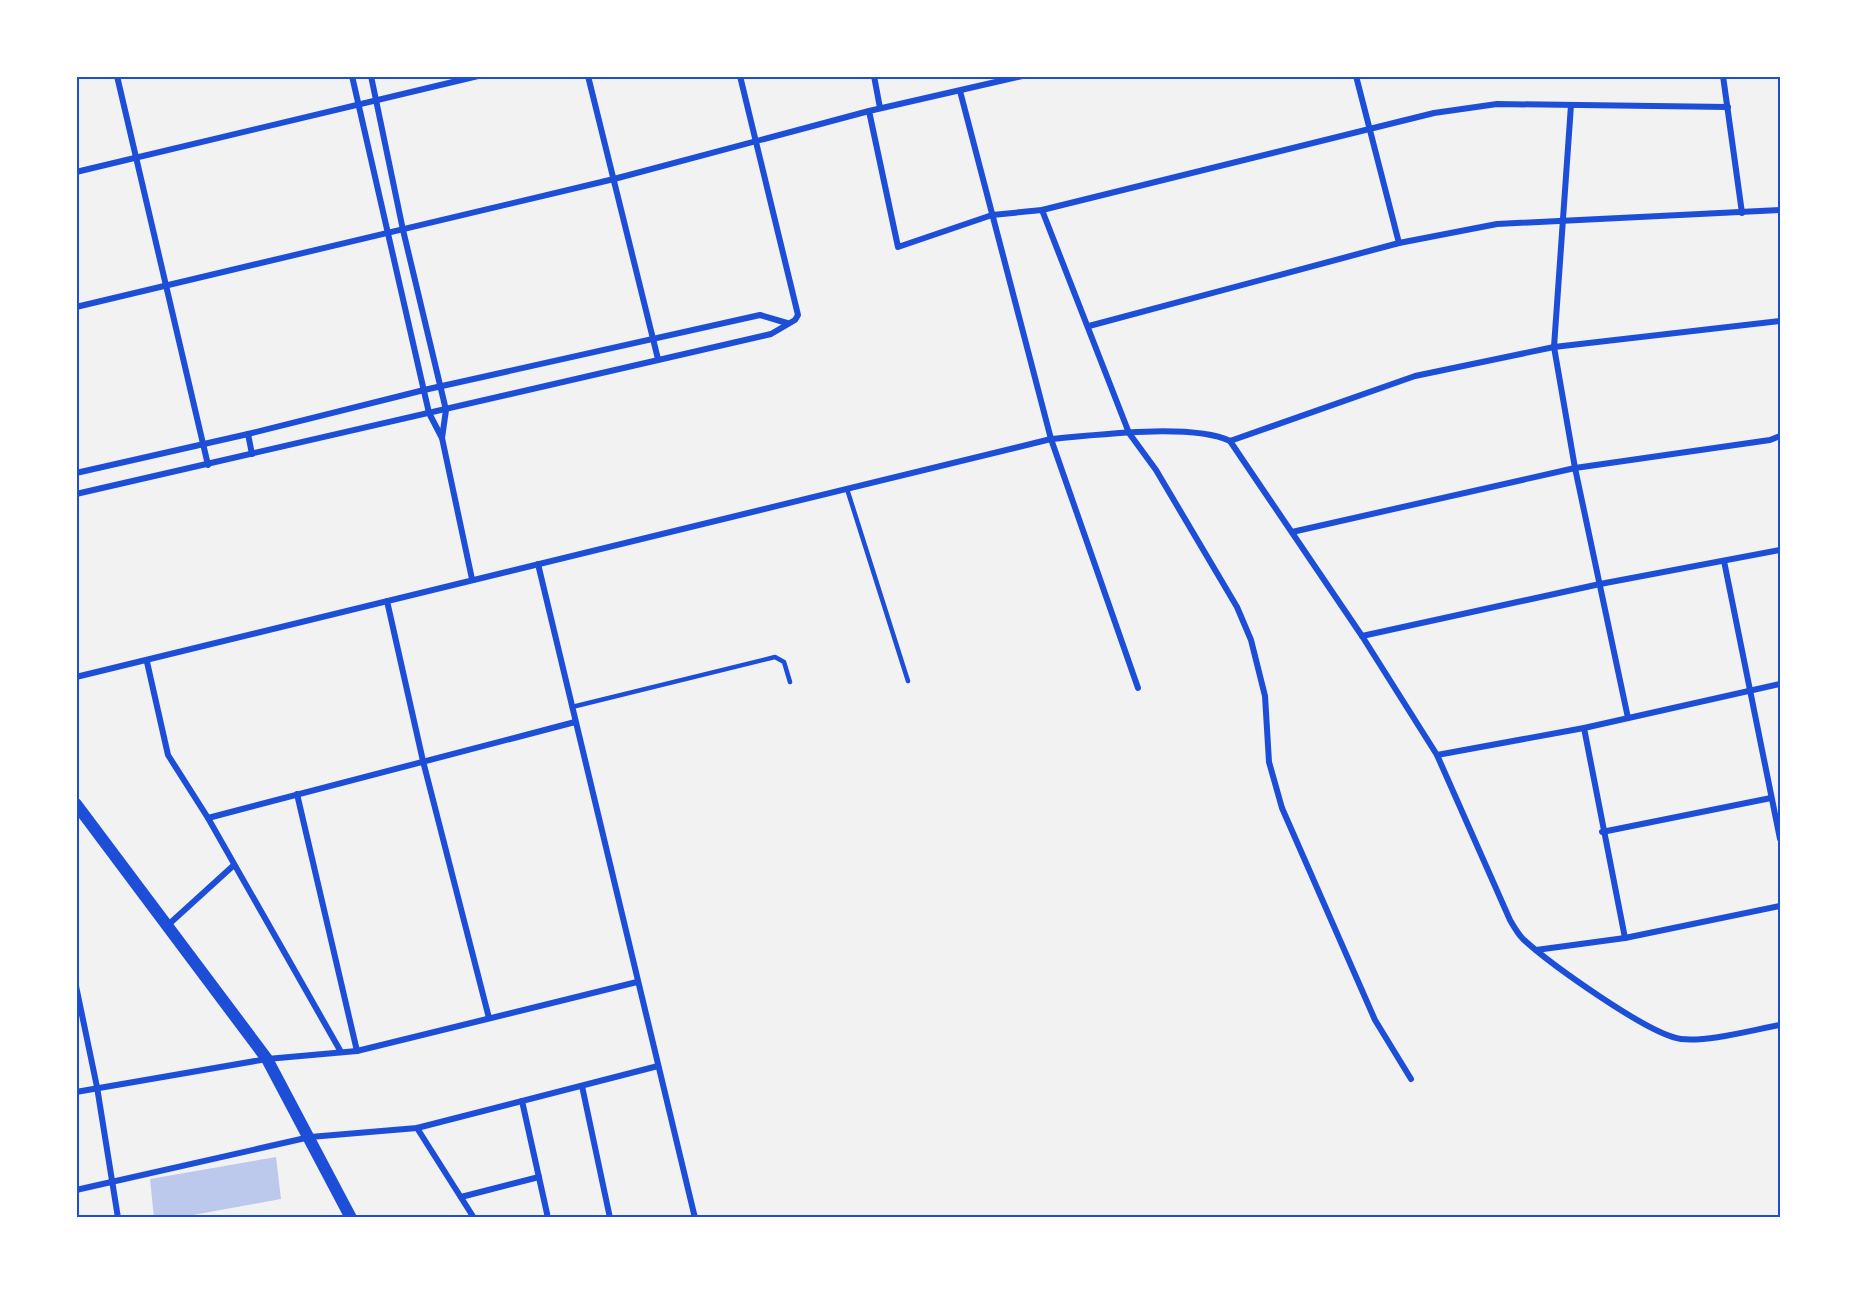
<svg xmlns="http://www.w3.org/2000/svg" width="1857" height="1294" viewBox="0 0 1857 1294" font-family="'PT Sans',sans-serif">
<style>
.building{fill:#bdc9ec}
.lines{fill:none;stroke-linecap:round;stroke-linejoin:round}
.service{stroke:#1d4ed8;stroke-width:4.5}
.minor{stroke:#1d4ed8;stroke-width:6}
.secondary{stroke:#1d4ed8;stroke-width:12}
.neatline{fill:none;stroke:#1d4ed8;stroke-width:2}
</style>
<rect width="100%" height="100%" fill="#f2f2f2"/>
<polygon class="building" points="276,1157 281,1199 177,1218 154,1218 150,1179"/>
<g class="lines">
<g class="service">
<polyline points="847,489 908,681"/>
<polyline points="572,707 775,657 784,662 790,682"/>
</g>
<g class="minor">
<polyline points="117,76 208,465"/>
<polyline points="352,76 429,413 442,438 472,579"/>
<polyline points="371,76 403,230 446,410 442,438"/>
<polyline points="588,76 658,359"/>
<polyline points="874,76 880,108"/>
<polyline points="1356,76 1399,243"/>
<polyline points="1723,76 1742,213"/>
<polyline points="960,91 1051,439 1138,688"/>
<polyline points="1571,105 1554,347 1575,468 1628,718"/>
<polyline points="869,111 898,247 992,215 1042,210 1434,113 1497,104 1728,107"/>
<polyline points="76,172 478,76"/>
<polyline points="1042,210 1129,433 1156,470 1237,607 1251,640 1265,696 1269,762 1282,808 1375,1020 1411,1079"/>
<polyline points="76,307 614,179 869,111 1022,76"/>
<polyline points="1089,326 1399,243 1497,224 1780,210"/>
<polyline points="248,434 252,454"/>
<path d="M1230,441L1362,636L1437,755L1510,920C1514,927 1518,934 1523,939C1549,963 1649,1035 1681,1039C1709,1042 1752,1030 1780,1025"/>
<polyline points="76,473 248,434 424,390 760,315 787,323"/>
<polyline points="76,494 771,334 795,320 798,315 740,76"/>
<polyline points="1292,532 1575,468 1770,440 1780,436"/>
<polyline points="1724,561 1780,839"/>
<polyline points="538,564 695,1218"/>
<polyline points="387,601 423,761 489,1018"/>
<polyline points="1362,636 1600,584 1780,550"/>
<polyline points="147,662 168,755 208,818 341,1052"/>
<path d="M76,677L1051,439C1095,435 1192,423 1230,441L1415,376L1554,347L1780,321"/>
<polyline points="1584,728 1625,938"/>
<polyline points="1437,755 1584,728 1780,684"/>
<polyline points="297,794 357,1051"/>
<polyline points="208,818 575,722"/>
<polyline points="1602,832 1771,798"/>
<polyline points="168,925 234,865"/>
<polyline points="1536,950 1625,938 1780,906"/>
<polyline points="76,986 97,1087 118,1218"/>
<polyline points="582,1086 610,1218"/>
<polyline points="76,1092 267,1059 357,1051 637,982"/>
<polyline points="522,1101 548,1218"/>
<polyline points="417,1128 474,1218"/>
<polyline points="76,1190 310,1137 417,1128 658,1066"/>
<polyline points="461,1197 539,1177"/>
</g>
<polyline class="secondary" points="76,804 267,1059 351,1218"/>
</g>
<rect width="1857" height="1294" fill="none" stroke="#ffffff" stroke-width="156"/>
<rect x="78" y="78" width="1701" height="1138" class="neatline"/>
</svg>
